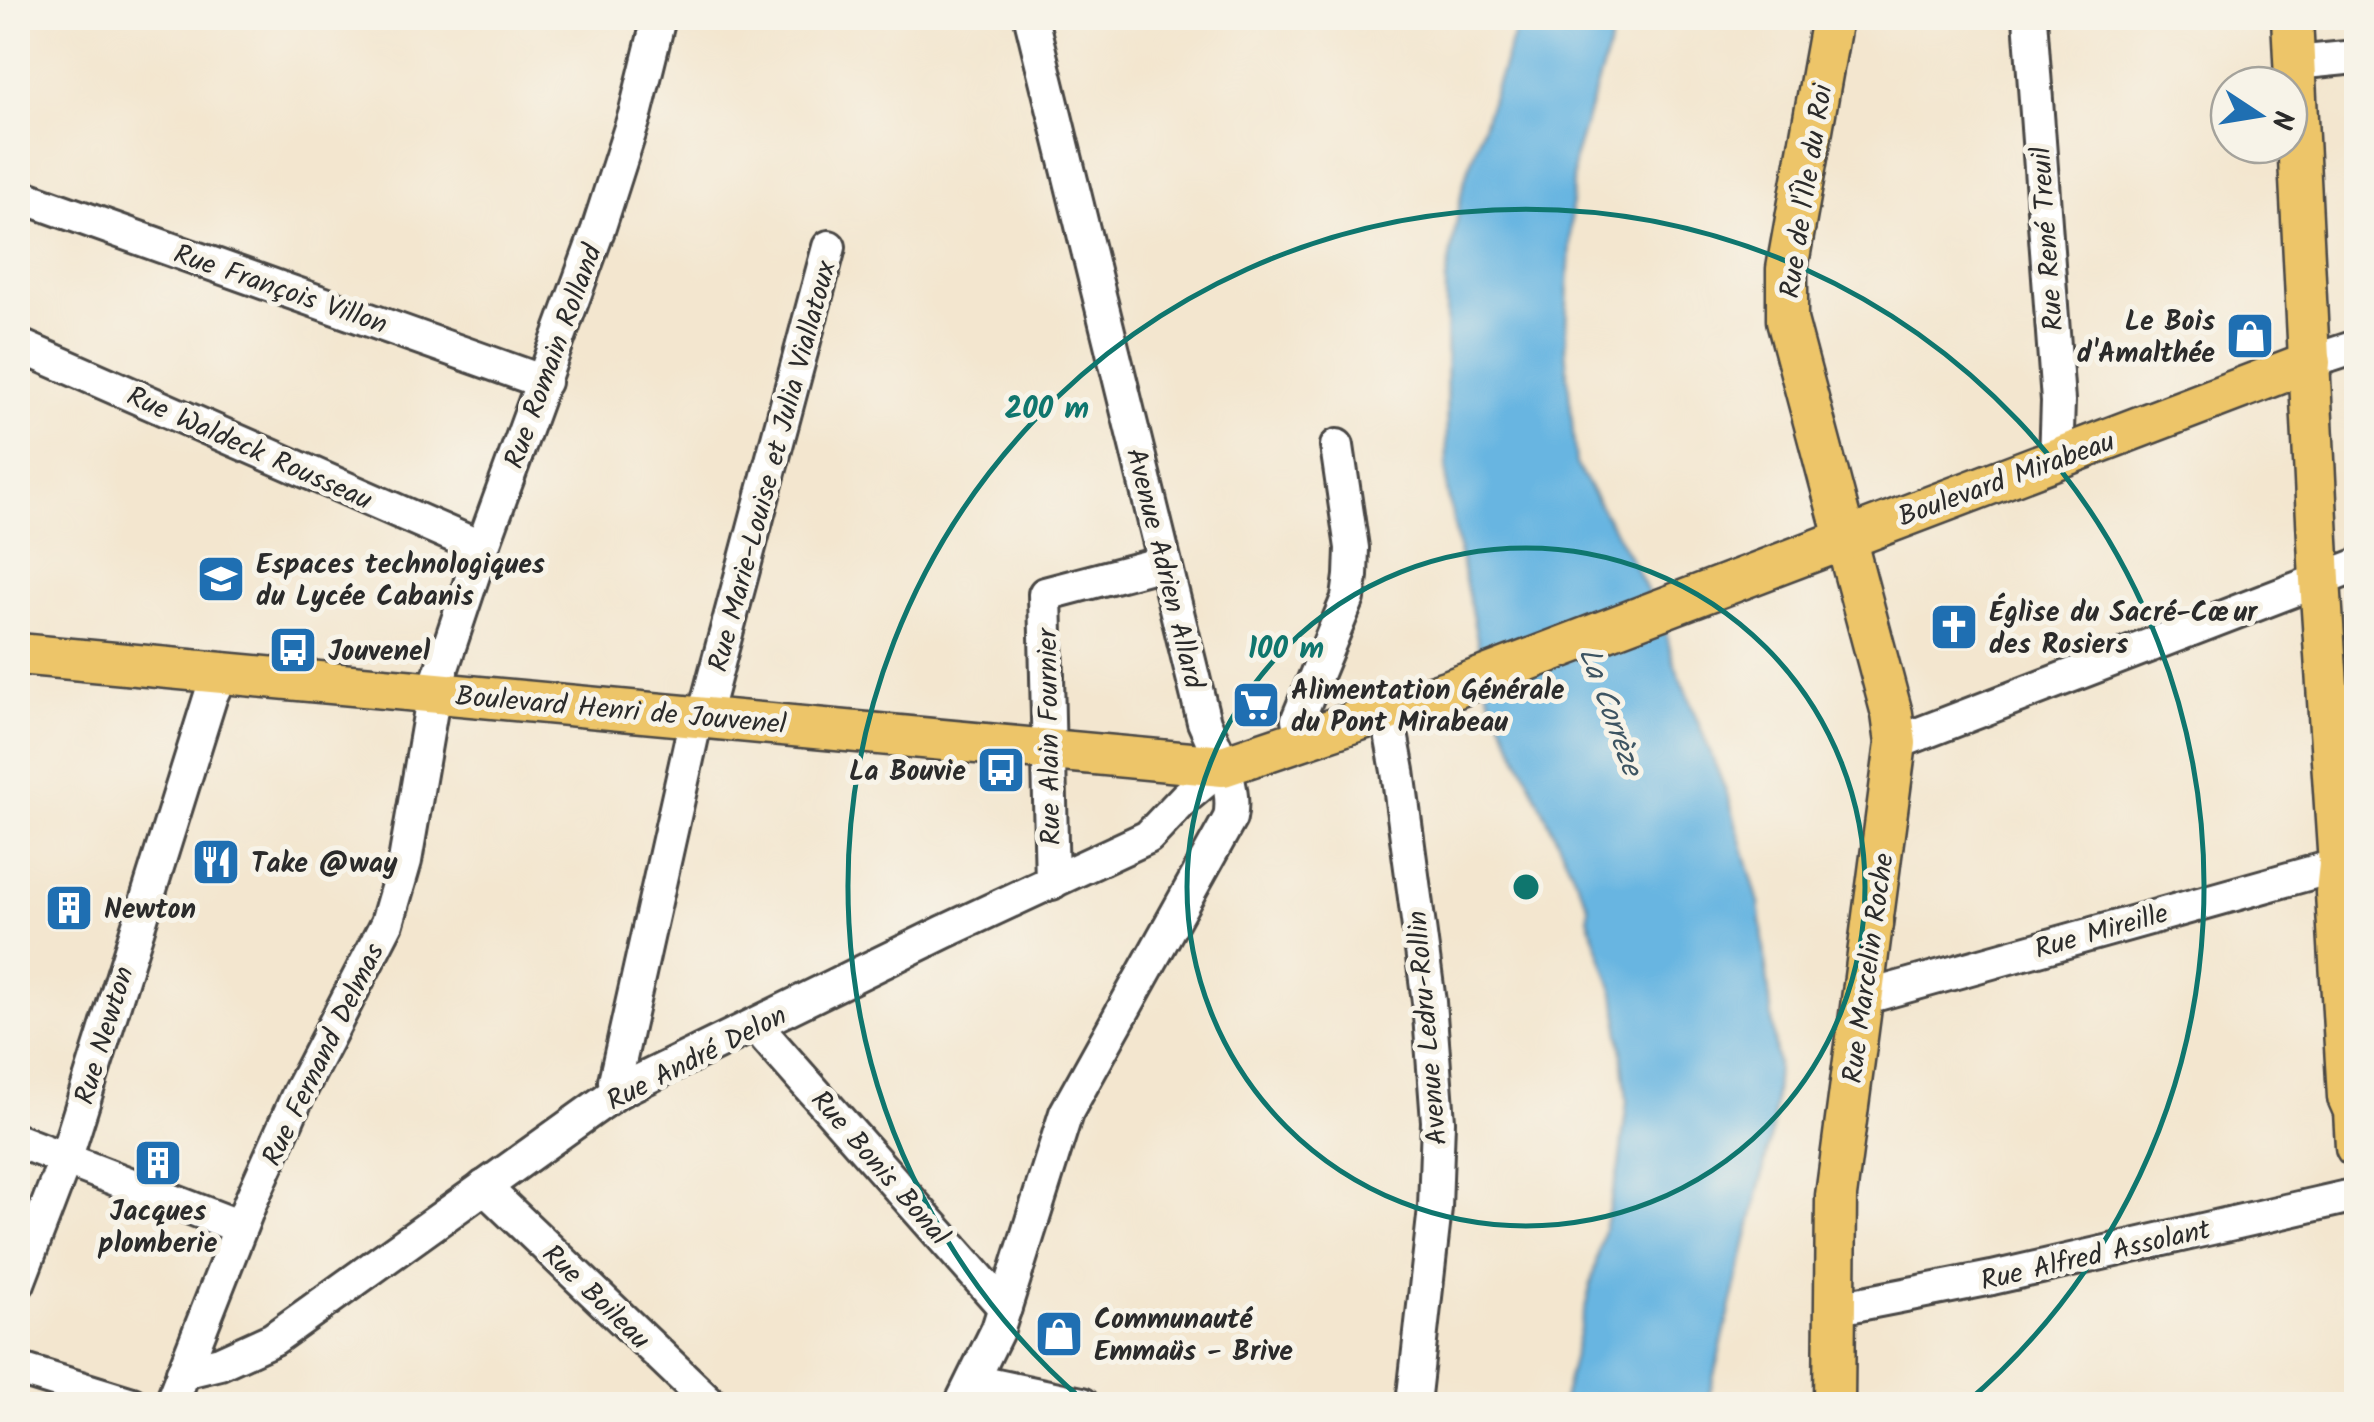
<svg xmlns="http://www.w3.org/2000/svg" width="2374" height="1422" viewBox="0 0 2374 1422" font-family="Kalam,sans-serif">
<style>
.water{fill:#67b5e1;stroke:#497086;stroke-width:2.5}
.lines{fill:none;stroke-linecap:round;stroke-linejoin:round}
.minor-casing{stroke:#494744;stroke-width:38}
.major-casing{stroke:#494744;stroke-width:45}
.minor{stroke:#fff;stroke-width:32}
.major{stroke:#edc569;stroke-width:40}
.ring{fill:none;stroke:#0f766e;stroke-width:5}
.labels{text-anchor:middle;stroke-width:10;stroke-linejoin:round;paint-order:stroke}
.street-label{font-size:28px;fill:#2b2b2b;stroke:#f7f3e8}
.poi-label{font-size:28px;font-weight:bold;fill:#2b2b2b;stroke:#f7f3e8;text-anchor:start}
.water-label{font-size:30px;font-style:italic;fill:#3d5462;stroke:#f7f3e8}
.centre{fill:#0f766e;stroke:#f7f3e8;stroke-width:5}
.ring-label{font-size:30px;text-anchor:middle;font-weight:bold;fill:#0f766e;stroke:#f7f3e8;stroke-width:10;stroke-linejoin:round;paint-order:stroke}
</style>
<rect width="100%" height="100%" fill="#f7f3e8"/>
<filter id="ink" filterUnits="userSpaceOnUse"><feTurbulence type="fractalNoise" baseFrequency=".01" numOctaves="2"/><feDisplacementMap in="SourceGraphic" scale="20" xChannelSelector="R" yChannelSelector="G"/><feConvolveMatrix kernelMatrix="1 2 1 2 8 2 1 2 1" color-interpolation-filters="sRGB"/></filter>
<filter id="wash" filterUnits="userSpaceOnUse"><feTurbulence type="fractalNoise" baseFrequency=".0048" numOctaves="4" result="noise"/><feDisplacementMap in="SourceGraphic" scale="40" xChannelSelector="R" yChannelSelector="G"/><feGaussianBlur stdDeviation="2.25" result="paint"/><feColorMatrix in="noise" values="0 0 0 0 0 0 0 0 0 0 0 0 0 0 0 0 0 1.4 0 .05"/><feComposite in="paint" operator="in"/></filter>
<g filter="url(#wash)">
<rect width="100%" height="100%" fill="#f3e6cf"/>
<polygon class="water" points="1519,18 1618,18 1574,159 1565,348 1576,464 1637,570 1664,626 1673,660 1729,799 1759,903 1777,1064 1773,1123 1759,1191 1707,1404 1562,1404 1619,1167 1627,1101 1616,999 1588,918 1588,905 1488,693 1447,490 1446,281 1463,185"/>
</g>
<g filter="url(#ink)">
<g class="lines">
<g class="minor-casing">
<g id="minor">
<polyline points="2030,18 2058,401 2056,461"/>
<polyline points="2295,63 2356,57"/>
<polyline points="18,195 544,382"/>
<polyline points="18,345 482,548"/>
<polyline points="2310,362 2356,347"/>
<polyline points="1387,712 1398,771 1429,1002 1438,1121 1435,1208 1413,1404"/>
<polyline points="1303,741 1298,719 1348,598 1351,576 1352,548 1337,446"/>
<polyline points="1896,743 2356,566"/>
<polyline points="1052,883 1045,594 1163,563"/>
<polyline points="1863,998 2339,865"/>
<polyline points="756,1026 1005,1308"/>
<polyline points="617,1092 615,1081 693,732 708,701 829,247"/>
<polyline points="18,1141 240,1227"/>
<polyline points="484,1187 711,1404"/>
<polyline points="18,1283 65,1160 211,695 222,672"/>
<polyline points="1833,1309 1992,1278 2356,1195"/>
<polyline points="18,1369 132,1404"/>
<polyline points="183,1372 220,1363 273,1339 617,1092 944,932 1148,837 1186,797 1223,766"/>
<polyline points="973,1381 1082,1404"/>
<polyline points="171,1404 250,1203 299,1093 387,923 405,861 434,692 482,548 598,230 635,115 659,18"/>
<path d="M961,1404L998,1329L1066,1113L1230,818C1237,785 1217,752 1204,722L1031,18"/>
</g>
</g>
<g class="major-casing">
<g id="major">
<polyline points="1832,18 1787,269 1787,320 1892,714 1896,743 1836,1196 1834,1404"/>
<polyline points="2292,18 2320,580 2339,865 2336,893 2348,1097 2354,1111 2356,1147"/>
<polyline points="18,654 1223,766 1452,689 2310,362"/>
</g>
</g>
<use href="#minor" class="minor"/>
<use href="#major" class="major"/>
</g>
</g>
<g class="ring">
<circle cx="1526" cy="887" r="339"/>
<path d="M1086 1403A678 678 0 1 1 1966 1403"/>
</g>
<defs>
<g id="shop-square" transform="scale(2.5)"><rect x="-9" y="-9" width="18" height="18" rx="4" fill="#1f6fb2" stroke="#f7f3e8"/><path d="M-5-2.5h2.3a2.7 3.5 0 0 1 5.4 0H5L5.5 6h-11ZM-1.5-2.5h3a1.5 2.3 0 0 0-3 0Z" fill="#fff"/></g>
<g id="school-square" transform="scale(2.5)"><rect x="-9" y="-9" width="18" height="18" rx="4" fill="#1f6fb2" stroke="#f7f3e8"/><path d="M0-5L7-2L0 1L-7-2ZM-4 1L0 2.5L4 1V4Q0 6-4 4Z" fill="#fff"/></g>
<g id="church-square" transform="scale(2.5)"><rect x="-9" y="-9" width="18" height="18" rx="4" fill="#1f6fb2" stroke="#f7f3e8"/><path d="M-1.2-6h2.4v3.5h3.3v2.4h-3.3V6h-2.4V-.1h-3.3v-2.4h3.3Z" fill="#fff"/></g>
<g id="bus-square" transform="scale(2.5)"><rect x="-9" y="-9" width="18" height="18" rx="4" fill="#1f6fb2" stroke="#f7f3e8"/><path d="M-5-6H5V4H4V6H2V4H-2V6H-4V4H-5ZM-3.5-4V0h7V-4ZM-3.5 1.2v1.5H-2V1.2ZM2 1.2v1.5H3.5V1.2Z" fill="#fff"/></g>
<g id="supermarket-square" transform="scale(2.5)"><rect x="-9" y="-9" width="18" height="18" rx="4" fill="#1f6fb2" stroke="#f7f3e8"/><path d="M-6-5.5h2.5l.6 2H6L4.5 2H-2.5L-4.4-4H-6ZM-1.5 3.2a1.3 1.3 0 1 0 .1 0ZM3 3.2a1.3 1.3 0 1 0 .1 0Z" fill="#fff"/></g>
<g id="restaurant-square" transform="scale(2.5)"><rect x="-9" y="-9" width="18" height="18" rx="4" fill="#1f6fb2" stroke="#f7f3e8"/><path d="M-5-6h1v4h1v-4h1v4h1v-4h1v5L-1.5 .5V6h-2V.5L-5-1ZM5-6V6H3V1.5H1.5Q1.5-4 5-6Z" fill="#fff"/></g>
<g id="building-square" transform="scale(2.5)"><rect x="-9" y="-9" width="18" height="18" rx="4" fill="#1f6fb2" stroke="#f7f3e8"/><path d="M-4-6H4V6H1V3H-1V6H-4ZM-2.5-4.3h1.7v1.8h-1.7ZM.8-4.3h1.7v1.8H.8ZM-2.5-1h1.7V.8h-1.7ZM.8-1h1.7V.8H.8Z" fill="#fff"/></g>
</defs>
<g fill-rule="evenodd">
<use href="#shop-square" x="2250" y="336"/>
<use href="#school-square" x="221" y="579"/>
<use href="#church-square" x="1954" y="627"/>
<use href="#bus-square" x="293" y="650"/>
<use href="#supermarket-square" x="1256" y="705"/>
<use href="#bus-square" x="1001" y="770"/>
<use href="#restaurant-square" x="216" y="862"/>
<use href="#building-square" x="69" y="908"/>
<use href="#building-square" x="158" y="1163"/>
<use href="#shop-square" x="1059" y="1334"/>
</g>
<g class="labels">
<g class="street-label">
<text transform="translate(1805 191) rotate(-81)" y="10">Rue de l'Île du Roi</text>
<text transform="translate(2046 239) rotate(-94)" y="10">Rue René Treuil</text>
<text transform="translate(281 288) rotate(19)" y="10">Rue François Villon</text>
<text transform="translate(552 356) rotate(-70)" y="10">Rue Romain Rolland</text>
<text transform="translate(250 447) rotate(24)" y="10">Rue Waldeck Rousseau</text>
<text transform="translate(771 466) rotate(-75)" y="10">Rue Marie-Louise et Julia Viallatoux</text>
<text transform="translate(2006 478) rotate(-20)" y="10">Boulevard Mirabeau</text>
<text transform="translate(1166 568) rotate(76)" y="10">Avenue Adrien Allard</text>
<text transform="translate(621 709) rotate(5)" y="10">Boulevard Henri de Jouvenel</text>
<text transform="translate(1048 737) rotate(-91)" y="10">Rue Alain Fournier</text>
<text transform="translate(2101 930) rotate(-16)" y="10">Rue Mireille</text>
<text transform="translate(1867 968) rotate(-82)" y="10">Rue Marcelin Roche</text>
<text transform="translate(1426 1028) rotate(-95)" y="10">Avenue Ledru-Rollin</text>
<text transform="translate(103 1035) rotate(-73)" y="10">Rue Newton</text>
<text transform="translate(322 1054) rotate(-64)" y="10">Rue Fernand Delmas</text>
<text transform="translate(696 1057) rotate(-27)" y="10">Rue André Delon</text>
<text transform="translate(881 1167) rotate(49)" y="10">Rue Bonis Bonal</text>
<text transform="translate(2095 1254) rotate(-13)" y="10">Rue Alfred Assolant</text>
<text transform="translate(597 1296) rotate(44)" y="10">Rue Boileau</text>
</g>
<g class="poi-label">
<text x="2215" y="330" text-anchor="end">Le Bois<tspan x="2215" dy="32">d'Amalthée</tspan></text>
<text x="256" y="573">Espaces technologiques<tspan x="256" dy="32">du Lycée Cabanis</tspan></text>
<text x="1989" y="621">Église du Sacré-Cœur<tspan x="1989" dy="32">des Rosiers</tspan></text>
<text x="328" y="660">Jouvenel</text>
<text x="1291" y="699">Alimentation Générale<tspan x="1291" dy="32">du Pont Mirabeau</tspan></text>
<text x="966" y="780" text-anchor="end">La Bouvie</text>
<text x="251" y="872">Take @way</text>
<text x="104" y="918">Newton</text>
<text x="158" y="1220" text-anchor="middle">Jacques<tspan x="158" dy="32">plomberie</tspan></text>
<text x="1094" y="1328">Communauté<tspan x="1094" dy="32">Emmaüs - Brive</tspan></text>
</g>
<g class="water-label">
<text transform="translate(1611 711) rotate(70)" y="10">La Corrèze</text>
</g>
</g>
<circle cx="1526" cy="887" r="15" class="centre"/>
<g class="ring-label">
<text x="1047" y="418">200 m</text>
<text x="1286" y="658">100 m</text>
</g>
<rect width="2374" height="1422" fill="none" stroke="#f7f3e8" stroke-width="60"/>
<g transform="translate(2259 115) rotate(102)"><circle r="48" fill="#f7f3e8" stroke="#a5a39c" stroke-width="2.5"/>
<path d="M0-8L18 38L0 25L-18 38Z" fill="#1f6fb2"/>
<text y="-15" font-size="28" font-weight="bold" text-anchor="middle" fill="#2b2b2b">N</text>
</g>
</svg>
